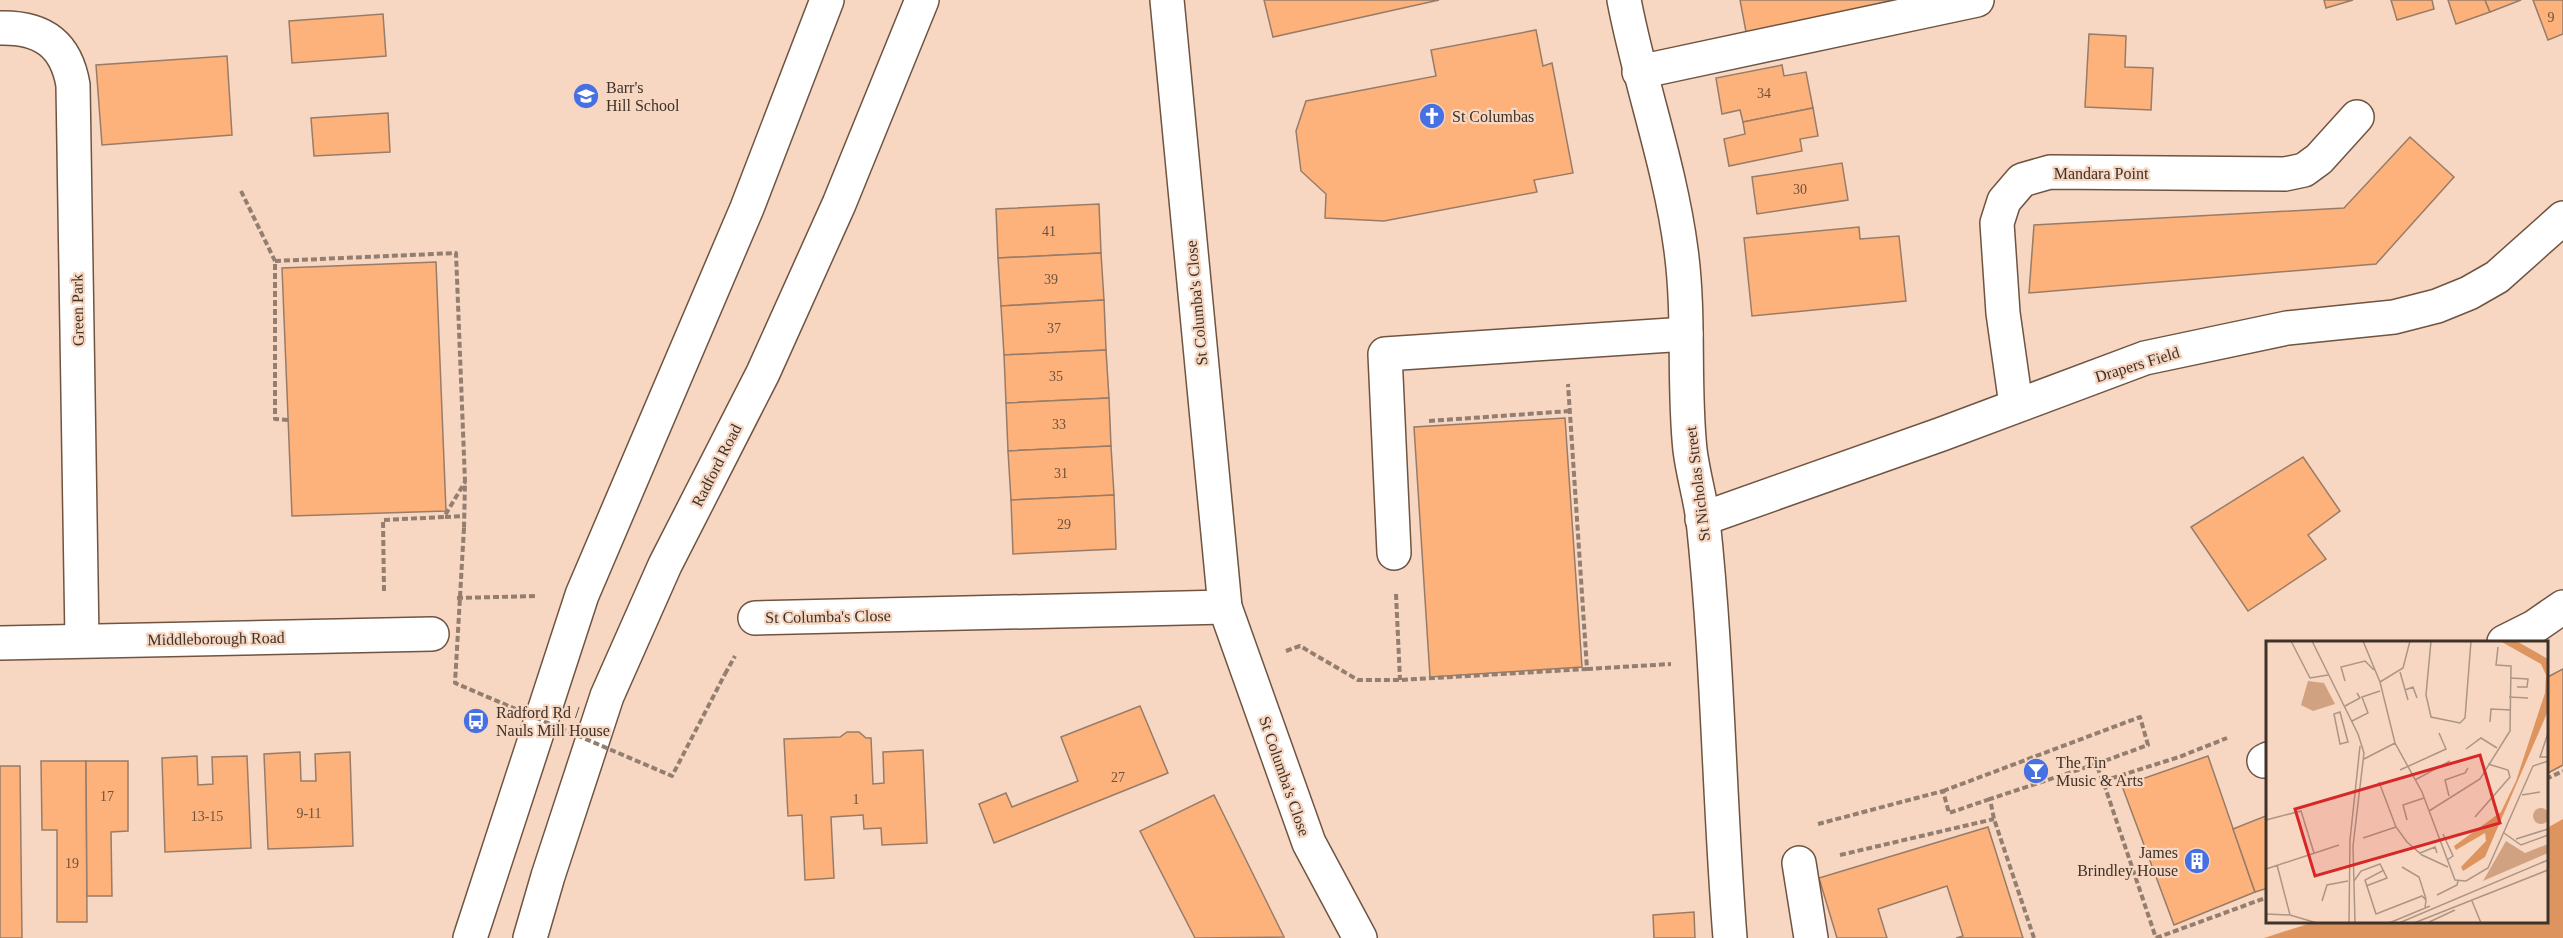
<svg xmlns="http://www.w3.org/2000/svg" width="2563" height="938" viewBox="0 0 2563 938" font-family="'Times New Roman',serif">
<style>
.water{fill:#de945e}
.building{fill:#feb27b;stroke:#987c68;stroke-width:1.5}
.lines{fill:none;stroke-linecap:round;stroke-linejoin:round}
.minor-casing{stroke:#6f5442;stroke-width:36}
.major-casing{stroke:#6f5442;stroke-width:36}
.path{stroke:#947e70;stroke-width:4;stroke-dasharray:6 3;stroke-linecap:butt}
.minor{stroke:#fff;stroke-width:33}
.major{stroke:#fff;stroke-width:33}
.path-bridge{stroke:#947e70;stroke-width:4;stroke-dasharray:6 3;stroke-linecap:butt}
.labels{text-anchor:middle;stroke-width:4.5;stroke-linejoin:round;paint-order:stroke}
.number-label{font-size:14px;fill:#6e523e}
.poi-label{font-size:16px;fill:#3e3229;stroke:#f7d7c2;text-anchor:start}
.street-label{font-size:16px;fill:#3e3229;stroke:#f7d7c2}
.inset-road{fill:none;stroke:#ad9585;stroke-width:1.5}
.view{fill:#d62828;fill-opacity:0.15;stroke:#d62828;stroke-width:3}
.inset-edge{fill:none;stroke:#3e3229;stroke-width:3}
</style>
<rect width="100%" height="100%" fill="#f7d7c2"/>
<polygon class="water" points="2563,819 2563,938 2264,938 2314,922 2546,922 2547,828"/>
<g class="building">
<polygon points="1264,0 1439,0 1273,37"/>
<polygon points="1740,0 1935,0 1747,37"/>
<polygon points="2324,0 2353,0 2326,8"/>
<polygon points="2391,0 2432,0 2434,9 2397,20"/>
<polygon points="2448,0 2485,0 2490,12 2456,24"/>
<polygon points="2485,0 2521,0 2490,12"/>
<polygon points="2533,0 2563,0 2563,34 2548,40"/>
<polygon points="383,14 386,56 292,63 289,21"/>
<polygon points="1536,30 1543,66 1552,63 1573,173 1534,180 1537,192 1384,221 1325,218 1326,194 1301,171 1296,131 1306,101 1436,76 1431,50"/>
<polygon points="2089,34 2126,36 2125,67 2153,68 2151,110 2085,107"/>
<polygon points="227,56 232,135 102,145 96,65"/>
<polygon points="1782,65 1784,76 1806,72 1813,108 1743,122 1740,110 1722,114 1716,78"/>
<polygon points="1813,108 1818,136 1800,139 1802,151 1729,166 1724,139 1745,134 1743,122"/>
<polygon points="388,113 390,152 314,156 311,118"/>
<polygon points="2410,137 2454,177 2376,264 2029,293 2034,225 2344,208"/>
<polygon points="1842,163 1848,200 1757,214 1752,177"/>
<polygon points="1099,204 1101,253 998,258 996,209"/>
<polygon points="1859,227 1860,239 1899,236 1906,301 1752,316 1744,238"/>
<polygon points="1101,253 1104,300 1001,306 998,258"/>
<polygon points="436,262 446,511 292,516 282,268"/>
<polygon points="1104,300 1106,350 1004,355 1001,306"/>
<polygon points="1106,350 1109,398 1006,403 1004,355"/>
<polygon points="1109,398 1111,446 1008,451 1006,403"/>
<polygon points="1565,418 1582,667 1430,677 1414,427"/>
<polygon points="1111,446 1114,495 1011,500 1008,451"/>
<polygon points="2303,457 2340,511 2308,535 2326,559 2248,611 2191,527"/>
<polygon points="1114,495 1116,549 1013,554 1011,500"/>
<polygon points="2563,669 2563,765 2546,774 2546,678"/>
<polygon points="2563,669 2563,765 2546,774 2546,678"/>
<polygon points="1140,706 1168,773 994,843 979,804 1006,793 1012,807 1078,781 1061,737"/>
<polygon points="847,732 859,732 866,738 871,738 873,784 884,783 883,752 923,750 927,843 882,845 881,828 864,829 863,815 831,817 834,878 805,880 802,815 788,816 784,739 840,737"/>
<polygon points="300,752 301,781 316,781 315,754 350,752 353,846 268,849 264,754"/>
<polygon points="197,756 198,785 213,784 212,757 247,756 251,848 165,852 162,758"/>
<polygon points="2208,756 2255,892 2174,925 2122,786"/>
<polygon points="41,761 86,761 87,922 57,922 57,830 42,830"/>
<polygon points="86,761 128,761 128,831 111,832 112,896 87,896"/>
<polygon points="0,766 20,766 22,938 0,938"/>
<polygon points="1214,795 1284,937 1195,938 1140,831"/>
<polygon points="2268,815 2268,888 2255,892 2233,829"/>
<polygon points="1988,827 2023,938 1956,938 1963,936 1947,886 1878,909 1887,938 1837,938 1819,878"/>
<polygon points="1694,912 1695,938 1654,938 1653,915"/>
</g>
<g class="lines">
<g class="minor-casing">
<g id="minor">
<polyline points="1167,0 1225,607 1309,843 1360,938"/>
<path d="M1624,0C1640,84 1670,165 1681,250C1690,316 1683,384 1690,450C1693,474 1700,497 1703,520C1718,659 1719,799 1730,938"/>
<path d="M0,28C42,27 66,44 73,85L82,640"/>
<polyline points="1639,72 1977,0"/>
<polyline points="2016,405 2003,313 1997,223 2004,201 2022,180 2050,172 2285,174 2304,170 2319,159 2357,117"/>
<polyline points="1702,519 1942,434 2145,358 2287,328 2394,317 2437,306 2469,293 2497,277 2563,218"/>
<polyline points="1394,553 1385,354 1686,334"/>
<polyline points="755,618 1225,607"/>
<polyline points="2504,642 2534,627 2563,607"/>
<polyline points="0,643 432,634"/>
<polyline points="2264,761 2268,759"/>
<polyline points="1799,863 1811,938"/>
</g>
</g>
<g class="major-casing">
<g id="major">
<polyline points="470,938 582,595 747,208 827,0"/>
<polyline points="530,938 548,876 607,696 665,565 763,373 839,204 922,0"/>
</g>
</g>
<g class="path">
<polyline points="241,191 275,261"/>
<polyline points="288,420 275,419 275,261 456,253 465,482 464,528"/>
<polyline points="1429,421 1570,411"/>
<polyline points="445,517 465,516"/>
<polyline points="384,591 383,520 444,517 465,482"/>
<polyline points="1396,594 1400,680"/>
<polyline points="457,598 537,596"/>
<polyline points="1286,651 1300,646 1358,680 1400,680 1587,669 1568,384"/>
<polyline points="1587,669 1671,664"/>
<polyline points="725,674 735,656"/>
<polyline points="2546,779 2563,771"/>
<polyline points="2103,781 2179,757 2227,738"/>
<polyline points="1943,791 2140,717 2148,745 2096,764"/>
<polyline points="1818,824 1943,791 1949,813 1990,799"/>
<polyline points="1840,855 1994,819"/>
<polyline points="2034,938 1994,819 1990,799 2096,764 2103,781 2156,938"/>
<polyline points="2156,938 2268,897"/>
</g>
<use href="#minor" class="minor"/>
<use href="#major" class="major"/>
<polyline class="path-bridge" points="464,528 455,683 672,776 725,674"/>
</g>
<defs>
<g id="school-disc" transform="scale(1.35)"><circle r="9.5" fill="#4770e2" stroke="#f7d7c2"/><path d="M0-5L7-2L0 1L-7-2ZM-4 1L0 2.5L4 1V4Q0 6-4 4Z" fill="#fff"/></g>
<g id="church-disc" transform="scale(1.35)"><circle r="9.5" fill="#4770e2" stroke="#f7d7c2"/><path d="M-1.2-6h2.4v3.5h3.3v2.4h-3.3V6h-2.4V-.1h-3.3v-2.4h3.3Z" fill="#fff"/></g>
<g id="bus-disc" transform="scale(1.35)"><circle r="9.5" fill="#4770e2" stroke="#f7d7c2"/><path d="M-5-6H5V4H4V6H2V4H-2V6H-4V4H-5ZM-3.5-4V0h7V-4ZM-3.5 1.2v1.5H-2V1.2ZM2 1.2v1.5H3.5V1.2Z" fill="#fff"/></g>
<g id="bar-disc" transform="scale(1.35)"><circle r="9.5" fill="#4770e2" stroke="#f7d7c2"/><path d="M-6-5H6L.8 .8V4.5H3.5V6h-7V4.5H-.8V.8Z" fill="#fff"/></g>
<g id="building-disc" transform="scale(1.35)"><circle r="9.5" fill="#4770e2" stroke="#f7d7c2"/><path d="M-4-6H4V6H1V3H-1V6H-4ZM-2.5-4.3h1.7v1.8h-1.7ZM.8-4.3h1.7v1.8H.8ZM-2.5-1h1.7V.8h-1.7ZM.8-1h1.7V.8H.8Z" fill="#fff"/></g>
</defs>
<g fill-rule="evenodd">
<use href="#school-disc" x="586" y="96"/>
<use href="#church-disc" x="1432" y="116"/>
<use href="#bus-disc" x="476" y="721"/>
<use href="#bar-disc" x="2036" y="771"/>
<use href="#building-disc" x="2197" y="861"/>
</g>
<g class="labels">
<g class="number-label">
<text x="2551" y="22">9</text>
<text x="1764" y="98">34</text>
<text x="1800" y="194">30</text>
<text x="1049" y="236">41</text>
<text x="1051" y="284">39</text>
<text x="1054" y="333">37</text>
<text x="1056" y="381">35</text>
<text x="1059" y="429">33</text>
<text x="1061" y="478">31</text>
<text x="1064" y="529">29</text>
<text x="1118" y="782">27</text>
<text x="107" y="801">17</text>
<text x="856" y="804">1</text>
<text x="309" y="818">9-11</text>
<text x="207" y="821">13-15</text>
<text x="72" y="868">19</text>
</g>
<g class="poi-label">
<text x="606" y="93">Barr's<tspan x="606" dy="18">Hill School</tspan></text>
<text x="1452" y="122">St Columbas</text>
<text x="496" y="718">Radford Rd /<tspan x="496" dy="18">Nauls Mill House</tspan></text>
<text x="2056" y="768">The Tin<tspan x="2056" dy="18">Music &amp; Arts</tspan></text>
<text x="2178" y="858" text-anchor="end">James<tspan x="2178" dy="18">Brindley House</tspan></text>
</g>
<g class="street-label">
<text x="2101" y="179">Mandara Point</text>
<text transform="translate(1196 303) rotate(-95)" y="6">St Columba's Close</text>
<text transform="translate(77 310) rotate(-91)" y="6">Green Park</text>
<text transform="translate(2137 364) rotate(-17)" y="6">Drapers Field</text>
<text transform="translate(716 465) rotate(-63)" y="6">Radford Road</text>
<text transform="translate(1697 484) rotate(-97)" y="6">St Nicholas Street</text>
<text transform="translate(828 616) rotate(-1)" y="6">St Columba's Close</text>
<text transform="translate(216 638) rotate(-1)" y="6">Middleborough Road</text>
<text transform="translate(1285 776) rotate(71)" y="6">St Columba's Close</text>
</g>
</g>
<g transform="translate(2266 641)">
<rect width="282" height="282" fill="#f7d7c2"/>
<path d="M42,40L58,42L69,63L47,70L35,64ZM267 175a8 8 0 1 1 16 0a8 8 0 1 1-16 0ZM240,200L259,212L282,203V212L217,240Z" fill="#d1a281"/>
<path d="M234,0L252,1L282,18V70L219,216L197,230L195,226L220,200L219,192L190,209L188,205L235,171L250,140L279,52L280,34L275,23Z" fill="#de945e"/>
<path class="inset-road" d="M25,0L44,37L62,34M46,0L92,93L98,112L87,205L89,282M97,0L114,41L129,102L156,151L189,239L200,240L222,227L267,125L282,120M165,0L160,54L165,76L194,82L199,77L205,0M134,31L142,59M244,37L262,38L261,46H251M79,40L75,26L99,20L108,29M114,41L137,27L144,0M139,49L147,46L151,57M243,56L262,57M79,65L94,57L91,52M74,71L82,101L74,103L68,73ZM86,80L102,72L96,56L114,50M224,81L225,68L245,69M282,92L274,116H282M200,108L215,97L231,107M98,118L129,102M134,129L180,108L173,92M149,139L184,120M113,141L130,186L141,201L156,214L182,226M256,154L274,151M183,155L179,139L199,132L202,127M163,170L214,138L244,90L245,25L230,24L232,6M209,176L244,136L242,129L222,123M0,179L35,170L48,212M141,179L137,164L158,157M238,192L255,204L282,194M177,193L187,215L181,219M97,197L130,186M250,198L282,188M154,212L169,206L171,212M136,226L153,236L160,258M0,228L73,204M118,229L99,239L110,273L156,255L160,259L159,267M88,240L95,230L114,223L121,237L100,245M171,254L191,244L192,240M56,260L61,244L82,240M206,260L215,282M0,273L24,274L11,224M24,274L51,282M83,282L84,199L94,105M123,282L164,265M133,282L282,219M148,282L282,229M161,282L189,269"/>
<path class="view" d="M214,114L234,182L49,235L29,168Z"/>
<rect width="282" height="282" class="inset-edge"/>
</g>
</svg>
